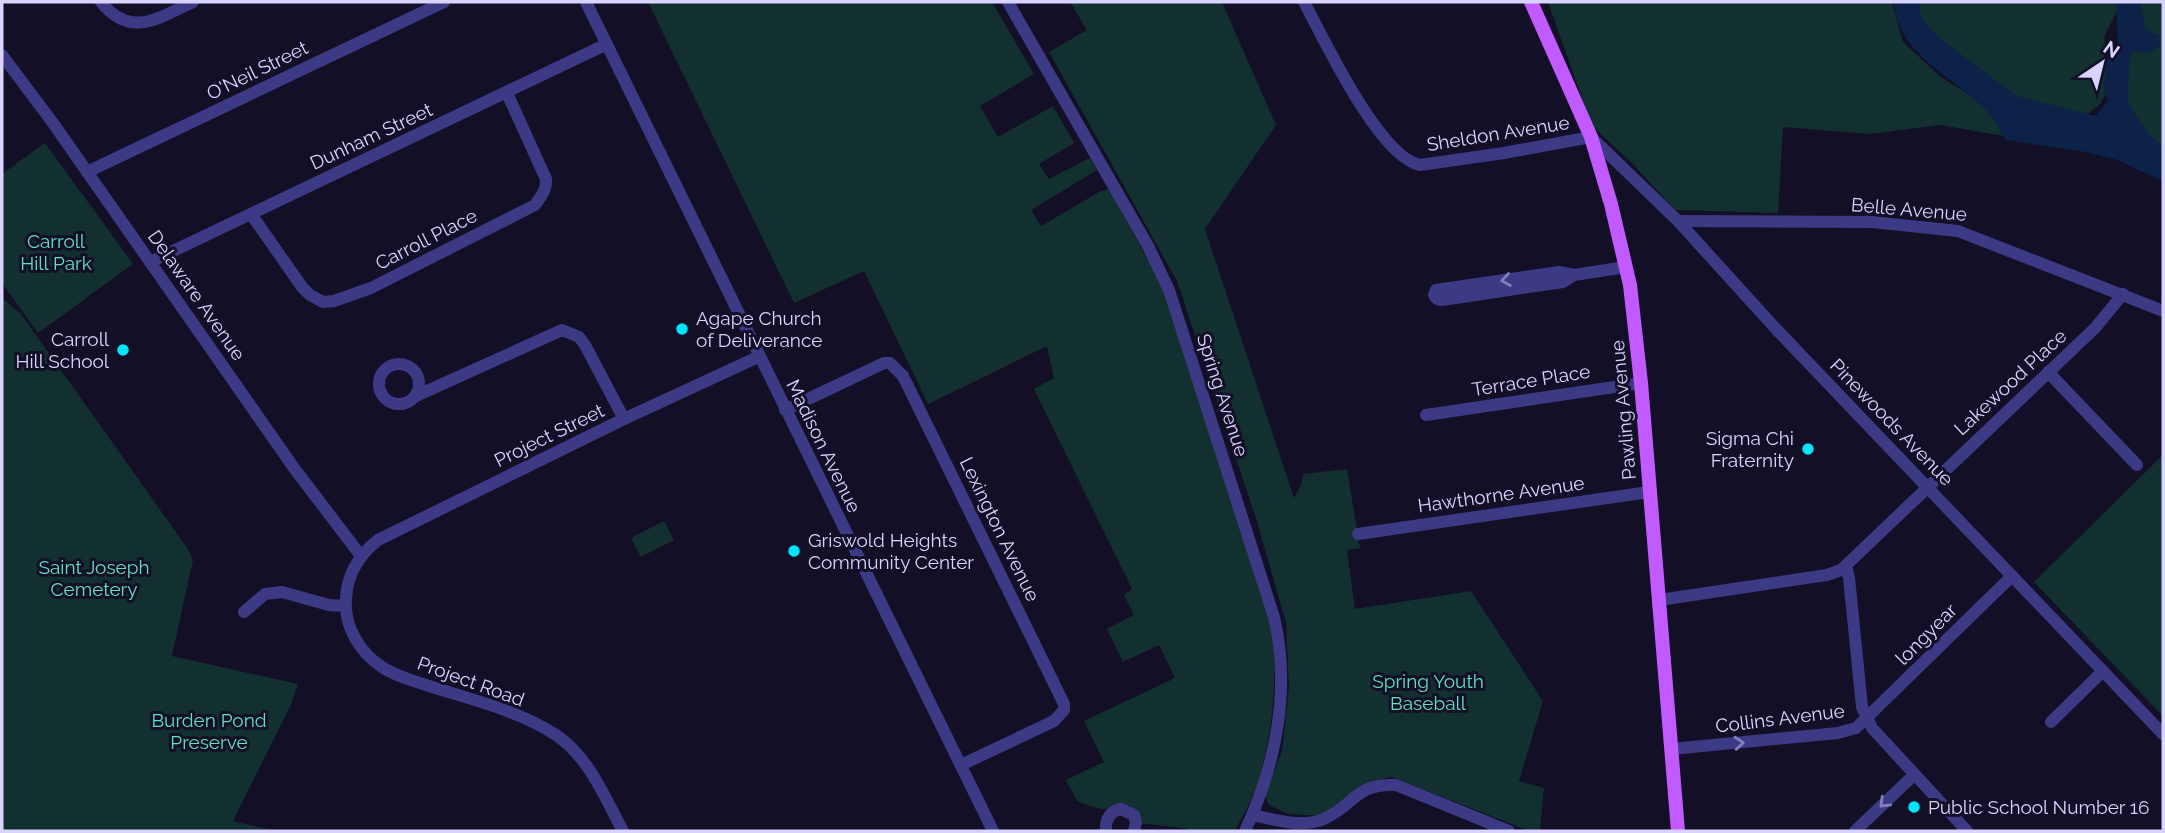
<svg xmlns="http://www.w3.org/2000/svg" width="2165" height="833" viewBox="0 0 2165 833" font-family="Raleway,sans-serif">
<style>
.green{fill:#12302f}
.water{fill:#0c2248}
.lines{fill:none;stroke-linecap:round;stroke-linejoin:round}
.minor{stroke:#3d3a85;stroke-width:12}
.major{stroke:#c25bff;stroke-width:14}
.oneway{stroke:#837fbc}
.poi-dot{fill:#00e5ff;stroke:#130f26;stroke-width:2.5}
.labels{text-anchor:middle;stroke-width:6;stroke-linejoin:round;paint-order:stroke}
.street-label{font-size:19px;fill:#d9d4ff;stroke:#130f26}
.park-label{font-size:19px;fill:#5fe0c0;stroke:#130f26}
.poi-label{font-size:19px;fill:#d9d4ff;stroke:#130f26;text-anchor:start}
</style>
<rect width="100%" height="100%" fill="#130f26"/>
<g class="green">
<path d="M648,2H992L1034,74L980,106L998,137L1053,106L1074,143L1039,164L1049,179L1090,158L1097,170L1031,210L1041,226L1101,191L1109,189L1164,289L1273,632C1277,683 1273,732 1258,782C1253,799 1243,815 1235,831H1189V829L1140,823C1131,797 1125,806 1105,809C1097,810 1084,803 1077,801L1066,780L1104,762L1084,721L1175,678L1159,645L1123,662L1107,629L1134,615L1124,595L1132,589L1034,389L1054,378L1047,346L928,404L864,271L794,303Z"/>
<path d="M1070,2H1222L1276,125L1205,229L1294,498L1301,485L1303,474L1347,469L1360,548L1347,550L1355,609L1471,591L1543,701L1519,781L1544,788L1540,831H1529L1392,777C1363,781 1345,797 1323,816L1288,814L1269,805L1265,796L1282,751L1289,688L1286,623L1256,518L1177,281L1049,52L1087,30Z"/>
<polygon points="1548,2 1892,2 1903,42 1941,77 1996,111 2058,145 1940,125 1871,134 1783,127 1778,213 1675,210 1631,162 1592,126"/>
<polygon points="1917,2 2117,2 2119,7 2104,37 2111,84 2100,104 2071,128 2027,112 1937,41 1919,16"/>
<path d="M2140,2H2163V150C2147,139 2132,123 2125,104C2119,85 2135,23 2140,2Z"/>
<polygon points="45,143 133,264 38,333 2,283 2,174"/>
<polygon points="2,298 21,314 188,549 193,560 172,656 298,684 291,705 233,821 276,831 2,831"/>
<polygon points="2163,455 2163,716 2034,582"/>
<polygon points="664,521 674,540 641,557 631,538"/>
</g>
<path class="water" d="M1894,2H1919L1921,17L1937,36L2016,96L2096,116L2108,101C2101,87 2107,73 2105,58L2118,43L2116,2H2141L2145,30L2159,35L2160,45L2149,53L2134,52L2130,55L2127,102L2149,135L2163,147V181L2117,160L2086,152L2006,140C2000,130 1994,118 1985,109C1953,76 1897,54 1894,2Z"/>
<g class="lines">
<g class="minor">
<path d="M101,2C131,39 158,18 193,2"/>
<polyline points="586,2 993,831"/>
<path d="M1008,2L1148,246L1169,290L1274,617C1291,689 1276,765 1245,831"/>
<path d="M1304,2C1324,39 1379,157 1420,165L1504,153L1591,137L1678,221L1777,330L2163,734"/>
<polyline points="2,55 53,123 294,468 361,556"/>
<polyline points="87,172 444,2"/>
<path d="M251,214L302,287L310,295L323,302L334,301L371,288L535,205C541,196 547,190 546,179L507,93"/>
<polyline points="1678,221 1872,222 1958,231 2163,311"/>
<polyline points="150,262 607,44"/>
<polyline points="1574,275 1563,282 1442,300 1437,299 1434,295 1436,290 1559,272 1574,275 1626,267"/>
<circle cx="399" cy="384" r="20"/>
<polyline points="2048,372 2137,465"/>
<polyline points="416,396 562,330 579,337 585,345 624,419"/>
<polyline points="785,410 884,363 890,363 903,376 1064,704 1064,710 1054,721 961,765"/>
<polyline points="1426,415 1641,383"/>
<polyline points="1358,534 1649,492"/>
<polyline points="1846,566 1849,578 1862,707 1872,728 1967,831"/>
<polyline points="1659,600 1827,575 1841,570 2095,328 2123,294"/>
<polyline points="244,612 265,594 282,592 329,605 345,606"/>
<polyline points="2051,722 2103,671"/>
<polyline points="1671,749 1838,733 1856,728 2012,576"/>
<path d="M1253,815C1275,820 1302,828 1324,819C1355,805 1355,783 1396,785L1509,831"/>
<path d="M623,831C605,798 589,757 556,735C518,710 469,699 426,685C411,680 395,676 382,667C359,652 344,626 346,599C347,574 359,555 378,540L624,419L758,357"/>
<path d="M1106,831C1105,820 1110,811 1121,809L1134,815L1136,823L1134,831"/>
<polyline points="1855,831 1914,775"/>
</g>
<polyline class="major" points="1531,2 1591,137 1611,204 1630,285 1641,383 1678,831"/>
</g>
<defs><path id="oneway-chevron" d="M-2-3.5L2.5 0L-2 3.5" fill="none" stroke-width="1.6" stroke-linecap="round" stroke-linejoin="round" transform="scale(1.75)"/></defs>
<g class="oneway">
<use href="#oneway-chevron" transform="translate(1506 280) rotate(172)"/>
<use href="#oneway-chevron" transform="translate(1739 743) rotate(-5)"/>
<use href="#oneway-chevron" transform="translate(1884 803) rotate(136)"/>
</g>
<g class="poi-dot">
<circle cx="682" cy="329" r="7"/>
<circle cx="123" cy="350" r="7"/>
<circle cx="1808" cy="449" r="7"/>
<circle cx="794" cy="551" r="7"/>
<circle cx="1914" cy="807" r="7"/>
</g>
<g class="labels">
<g class="street-label">
<text transform="translate(257 70) rotate(-26)" y="7">O'Neil Street</text>
<text transform="translate(1498 133) rotate(-9)" y="7">Sheldon Avenue</text>
<text transform="translate(371 136) rotate(-25)" y="7">Dunham Street</text>
<text transform="translate(1909 209) rotate(5)" y="7">Belle Avenue</text>
<text transform="translate(426 239) rotate(-27)" y="7">Carroll Place</text>
<text transform="translate(197 295) rotate(55)" y="7">Delaware Avenue</text>
<text transform="translate(1531 380) rotate(-9)" y="7">Terrace Place</text>
<text transform="translate(2010 382) rotate(-43)" y="7">Lakewood Place</text>
<text transform="translate(1223 395) rotate(72)" y="7">Spring Avenue</text>
<text transform="translate(1623 410) rotate(-95)" y="7">Pawling Avenue</text>
<text transform="translate(1892 422) rotate(46)" y="7">Pinewoods Avenue</text>
<text transform="translate(549 435) rotate(-26)" y="7">Project Street</text>
<text transform="translate(824 446) rotate(64)" y="7">Madison Avenue</text>
<text transform="translate(1501 494) rotate(-8)" y="7">Hawthorne Avenue</text>
<text transform="translate(1000 529) rotate(64)" y="7">Lexington Avenue</text>
<text transform="translate(1926 634) rotate(-45)" y="7">longyear</text>
<text transform="translate(471 681) rotate(20)" y="7">Project Road</text>
<text transform="translate(1780 718) rotate(-7)" y="7">Collins Avenue</text>
</g>
<g class="park-label">
<text x="56" y="248">Carroll<tspan x="56" dy="22">Hill Park</tspan></text>
<text x="94" y="574">Saint Joseph<tspan x="94" dy="22">Cemetery</tspan></text>
<text x="1428" y="688">Spring Youth<tspan x="1428" dy="22">Baseball</tspan></text>
<text x="209" y="727">Burden Pond<tspan x="209" dy="22">Preserve</tspan></text>
</g>
<g class="poi-label">
<text x="696" y="325">Agape Church<tspan x="696" dy="22">of Deliverance</tspan></text>
<text x="109" y="346" text-anchor="end">Carroll<tspan x="109" dy="22">Hill School</tspan></text>
<text x="1794" y="445" text-anchor="end">Sigma Chi<tspan x="1794" dy="22">Fraternity</tspan></text>
<text x="808" y="547">Griswold Heights<tspan x="808" dy="22">Community Center</tspan></text>
<text x="1928" y="814">Public School Number 16</text>
</g>
</g>
<rect width="2165" height="833" fill="none" stroke="#d9d4ff" stroke-width="7"/>
<g transform="translate(2102 63) rotate(35)" stroke="#130f26" stroke-width="5" paint-order="stroke">
<path d="M0-5L12 26L0 18L-12 26Z" fill="#d9d4ff"/>
<text y="-10" font-size="19" font-weight="bold" text-anchor="middle" fill="#d9d4ff">N</text>
</g>
</svg>
